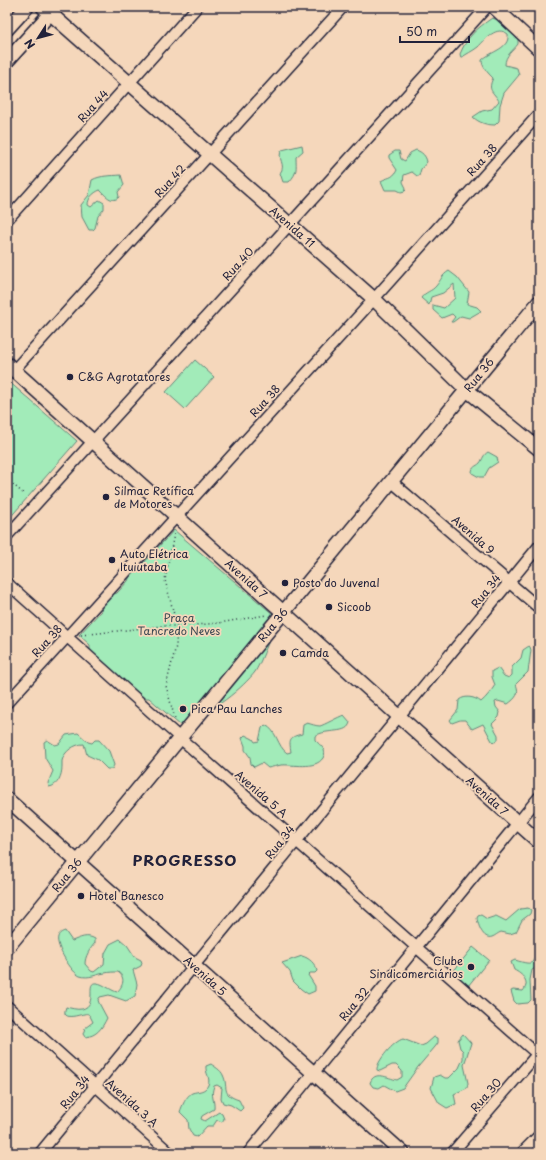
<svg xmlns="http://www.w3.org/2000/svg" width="546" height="1160" viewBox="0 0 546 1160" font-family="'Playpen Sans',sans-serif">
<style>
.green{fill:#a2ebb9;stroke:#62867a}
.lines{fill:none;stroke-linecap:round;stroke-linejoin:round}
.minor-casing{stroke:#22223b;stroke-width:13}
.tertiary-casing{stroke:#22223b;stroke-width:16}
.secondary-casing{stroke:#22223b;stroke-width:18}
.path{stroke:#22223b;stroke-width:1.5;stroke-dasharray:1 3;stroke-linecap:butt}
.minor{stroke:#f5d7bb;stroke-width:10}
.tertiary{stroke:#f5d7bb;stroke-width:13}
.secondary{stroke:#f5d7bb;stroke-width:15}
.poi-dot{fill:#22223b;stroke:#f5d7bb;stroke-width:1.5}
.labels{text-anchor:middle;stroke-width:3.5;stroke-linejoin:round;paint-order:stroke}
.street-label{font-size:11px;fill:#22223b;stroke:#f5d7bb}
.poi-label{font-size:11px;fill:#22223b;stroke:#f5d7bb;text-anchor:start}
.park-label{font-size:11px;fill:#3c4a54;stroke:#f5d7bb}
.district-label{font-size:15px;font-weight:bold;letter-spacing:1px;fill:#22223b;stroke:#f5d7bb}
</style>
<rect width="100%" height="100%" fill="#f5d7bb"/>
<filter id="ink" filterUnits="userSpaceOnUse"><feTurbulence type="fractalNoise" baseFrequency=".025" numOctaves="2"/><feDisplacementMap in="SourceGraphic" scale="8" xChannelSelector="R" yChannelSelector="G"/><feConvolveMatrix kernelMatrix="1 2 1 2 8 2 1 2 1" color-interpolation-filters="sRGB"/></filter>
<g filter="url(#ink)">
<g class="green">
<path d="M492,18L502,21L518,36V44C513,51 505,55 505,65L517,68L519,75L504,93L500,105L499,121L495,125C487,125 479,123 473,117L482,111L492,109L499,101C493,91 487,91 493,78C488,73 482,67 482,60C491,51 510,49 508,34C496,25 486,39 478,47C473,51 466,54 461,58L460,54C467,37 476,29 492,18Z"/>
<path d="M302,145L303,151L296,157C296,169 298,172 289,182H283L280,173C287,165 276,158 282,150Z"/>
<path d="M416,150C422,152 426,156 427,162L421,169L419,176H417L412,172L404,175L403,182L406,188L405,191L401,192L397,190H385L381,181C387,177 393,179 397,170L389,158V155L395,151H399L401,159L405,161L410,153Z"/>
<path d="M121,175L124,185L118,192L119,197C112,204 105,195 100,190C93,193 88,198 88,205L91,207L99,200L104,203V209L98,216L95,228L93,230H89L82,217L81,205L89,195L92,180C101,175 111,176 121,175Z"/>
<path d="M449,271L457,277L469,292L467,304L477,307L481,311L469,318L461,316L453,322H451L455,317L452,314L442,318L433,310V305L444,308L455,298L454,284L443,293L431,297L429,305L421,298C426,291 431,292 436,286C441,280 442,275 449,271Z"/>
<polygon points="195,360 214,377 185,409 166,392"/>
<polygon points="7,380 77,441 7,521"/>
<path d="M488,452L497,457L498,462L489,468L484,477H479L472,473C472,466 476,467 480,463C483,459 483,455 488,452Z"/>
<path d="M174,530L274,615L266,634L269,641C265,650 260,664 255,672C245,685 208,719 191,713L181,726L149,698H146L137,696L90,652V645L79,635L101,611L103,600L109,595L117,593L128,581L131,573L140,567Z"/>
<path d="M529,646L530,647L531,650L528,672L516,684C520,694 516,698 508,704L498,701L495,702L496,707L500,712L499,717L492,724L498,735V740L495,742L492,741L483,724L472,729L465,720H460L452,723L450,720L458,710L459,700C465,695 475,697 481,702C486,698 492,690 495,685L492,677V671L498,668L504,676L509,678L512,675V667L521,658L523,650Z"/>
<path d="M344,715L350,722C348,735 327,728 315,736V740C320,745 328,750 323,758C315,770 293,764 281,765C277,766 272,767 268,768L262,763L254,767L251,764L250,757L245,750V746L242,738L245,735L253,739L255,742L259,741L262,728L265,725C277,730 277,746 287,753L291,752C289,739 289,737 302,734L303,725L307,723C311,724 316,726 320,726C324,725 338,717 344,715Z"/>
<path d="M78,733L88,742L92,743L95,740H99L109,751L114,765L112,769H107L98,760L87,755L84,744C75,744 64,751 62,761C62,763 62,765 62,767C62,775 58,786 49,787L48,783L53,771L45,758L44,742L47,740L55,745L59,744L66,735Z"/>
<path d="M528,908L531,910L530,914L522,920L516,932L510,934L501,932C498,933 495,936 492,937C483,940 478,925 477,918L478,916L481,915L487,919L496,916L506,921L520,909Z"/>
<path d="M65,931L72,941C80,938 87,934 95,939V943C90,949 85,956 85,964L91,971L94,972L104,964L105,953L110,944L120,939L127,945L135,957L141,960L142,963L141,966L133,970L137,984L135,996L126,1001L109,995L100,997L98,1000L99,1003L107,1018C102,1028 97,1036 85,1037L83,1034L85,1028L93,1022L90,1016C88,1014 88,1013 84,1014C78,1015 60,1022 66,1007C70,1008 77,1010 82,1009C99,1005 84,981 97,983C104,984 110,990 117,992C123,986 126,978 118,972C114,972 109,972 105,973C97,974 89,979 80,976C72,973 55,946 58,937C59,933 62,932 65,931Z"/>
<polygon points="473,947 489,960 468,986 452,973"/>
<path d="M539,948V966L532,970L530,980L531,1000L528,1003L517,1004L514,1001L511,991L513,990L523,991C531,982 522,974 514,970L511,962L515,960C537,967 531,962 539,948Z"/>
<path d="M302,956C309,958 315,963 317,971L315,973H310L308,975L315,986V991L308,994L301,989L293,981L290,972L282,963C289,961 295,958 302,956Z"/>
<polygon points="463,1034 471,1043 464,1065 468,1083 467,1088 454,1094 456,1104 447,1108 439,1103 431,1088 434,1077 440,1075 445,1078 449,1078 459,1068 463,1059 463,1051 460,1048 458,1040"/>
<path d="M434,1037L438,1038V1043L435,1047L418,1067L403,1088L395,1091L384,1085L379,1088L373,1087L370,1083C374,1070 388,1078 397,1080L402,1077V1071L396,1065H392L380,1071L377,1070C376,1062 394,1041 403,1039L421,1046L426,1044Z"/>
<path d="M211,1064C215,1067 221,1070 223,1075C229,1087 220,1094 239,1100L243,1108L240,1111L231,1105L223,1103L221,1098L222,1088L217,1085L214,1086C210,1096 215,1100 214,1109L202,1116L201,1119L205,1121L219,1112L222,1114L224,1119L222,1122L217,1120L213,1126H207L197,1137L193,1136L189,1129L188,1120L180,1112C182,1106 186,1096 192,1093C198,1091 205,1092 208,1085C211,1078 205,1073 206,1066Z"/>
</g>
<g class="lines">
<g class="minor-casing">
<g id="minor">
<polyline points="7,220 197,7"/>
<polyline points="14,370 343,7"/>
<polyline points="391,481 539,608"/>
<polyline points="7,536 487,7"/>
<polyline points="7,583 180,738 537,1054"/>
<polyline points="7,703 374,299 539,114"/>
<polyline points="7,1006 170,1153"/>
<polyline points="40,1153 539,546"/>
<polyline points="248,1153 539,797"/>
<polyline points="452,1153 539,1052"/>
</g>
</g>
<g class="tertiary-casing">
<g id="tertiary">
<polyline points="43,7 374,299 467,390 539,449"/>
<polyline points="494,7 539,49"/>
<polyline points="7,29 27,7"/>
<polyline points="7,61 56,7"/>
<polyline points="7,364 539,842"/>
<polyline points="7,799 403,1153"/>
<polyline points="7,948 539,302"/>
</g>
</g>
<g class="secondary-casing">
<polyline id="secondary" points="525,1153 539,1139"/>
</g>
<g class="path">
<polyline points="7,479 25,495"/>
<polyline points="174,534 165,580 177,626 176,646 166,686 175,719"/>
<polyline points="81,635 162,626 184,626 219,623 266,615"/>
</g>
<use href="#minor" class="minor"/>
<use href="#tertiary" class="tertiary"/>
<use href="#secondary" class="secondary"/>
</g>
</g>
<g class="poi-dot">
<circle cx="70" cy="377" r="4"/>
<circle cx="106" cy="497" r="4"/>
<circle cx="112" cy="560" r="4"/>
<circle cx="285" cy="583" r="4"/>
<circle cx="329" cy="607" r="4"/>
<circle cx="283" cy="653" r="4"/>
<circle cx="183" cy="709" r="4"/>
<circle cx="81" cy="896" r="4"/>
<circle cx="471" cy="967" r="4"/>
</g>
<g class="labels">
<g class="street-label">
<text transform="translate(93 106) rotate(-48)" y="4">Rua 44</text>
<text transform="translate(482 160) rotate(-48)" y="4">Rua 38</text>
<text transform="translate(170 181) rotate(-48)" y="4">Rua 42</text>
<text transform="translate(292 227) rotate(41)" y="4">Avenida 11</text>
<text transform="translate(238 264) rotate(-48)" y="4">Rua 40</text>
<text transform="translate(479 375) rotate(-51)" y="4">Rua 36</text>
<text transform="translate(265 401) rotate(-48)" y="4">Rua 38</text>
<text transform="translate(473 535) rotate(41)" y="4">Avenida 9</text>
<text transform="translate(246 579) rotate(42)" y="4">Avenida 7</text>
<text transform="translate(486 591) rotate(-51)" y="4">Rua 34</text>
<text transform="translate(273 625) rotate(-51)" y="4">Rua 36</text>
<text transform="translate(47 641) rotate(-48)" y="4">Rua 38</text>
<text transform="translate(261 794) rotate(41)" y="4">Avenida 5 A</text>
<text transform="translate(487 796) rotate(42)" y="4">Avenida 7</text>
<text transform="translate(280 842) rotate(-51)" y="4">Rua 34</text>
<text transform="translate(67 875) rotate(-51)" y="4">Rua 36</text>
<text transform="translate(205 976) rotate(42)" y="4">Avenida 5</text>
<text transform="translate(354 1004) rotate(-51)" y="4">Rua 32</text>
<text transform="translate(75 1092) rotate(-51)" y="4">Rua 34</text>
<text transform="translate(486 1095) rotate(-49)" y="4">Rua 30</text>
<text transform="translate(132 1103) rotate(42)" y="4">Avenida 3 A</text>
</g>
<g class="poi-label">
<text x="78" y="381">C&amp;G Agrotatores</text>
<text x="114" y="495">Silmac Retífica<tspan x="114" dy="13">de Motores</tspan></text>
<text x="120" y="558">Auto Elétrica<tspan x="120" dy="13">Ituiutaba</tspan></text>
<text x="293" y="587">Posto do Juvenal</text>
<text x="337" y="611">Sicoob</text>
<text x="291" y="657">Camda</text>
<text x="191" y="713">Pica Pau Lanches</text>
<text x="89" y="900">Hotel Banesco</text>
<text x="463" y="965" text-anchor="end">Clube<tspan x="463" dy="13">Sindicomerciários</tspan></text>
</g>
<g class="park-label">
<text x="179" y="622">Praça<tspan x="179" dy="13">Tancredo Neves</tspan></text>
</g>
<g class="district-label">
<text x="185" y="866">PROGRESSO</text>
</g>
</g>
<rect width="546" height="1160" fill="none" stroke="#f5d7bb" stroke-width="24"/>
<rect x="12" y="12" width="522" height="1136" fill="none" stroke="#22223b" stroke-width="1.5" filter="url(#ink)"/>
<g transform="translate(38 38) rotate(234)" stroke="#f5d7bb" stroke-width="3" paint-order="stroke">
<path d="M0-3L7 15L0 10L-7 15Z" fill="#22223b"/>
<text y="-6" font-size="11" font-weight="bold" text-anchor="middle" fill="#22223b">N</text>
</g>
<path d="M400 36v6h69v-6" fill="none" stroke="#22223b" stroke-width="2"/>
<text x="406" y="36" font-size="12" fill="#22223b" stroke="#f5d7bb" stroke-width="3" paint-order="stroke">50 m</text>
</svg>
